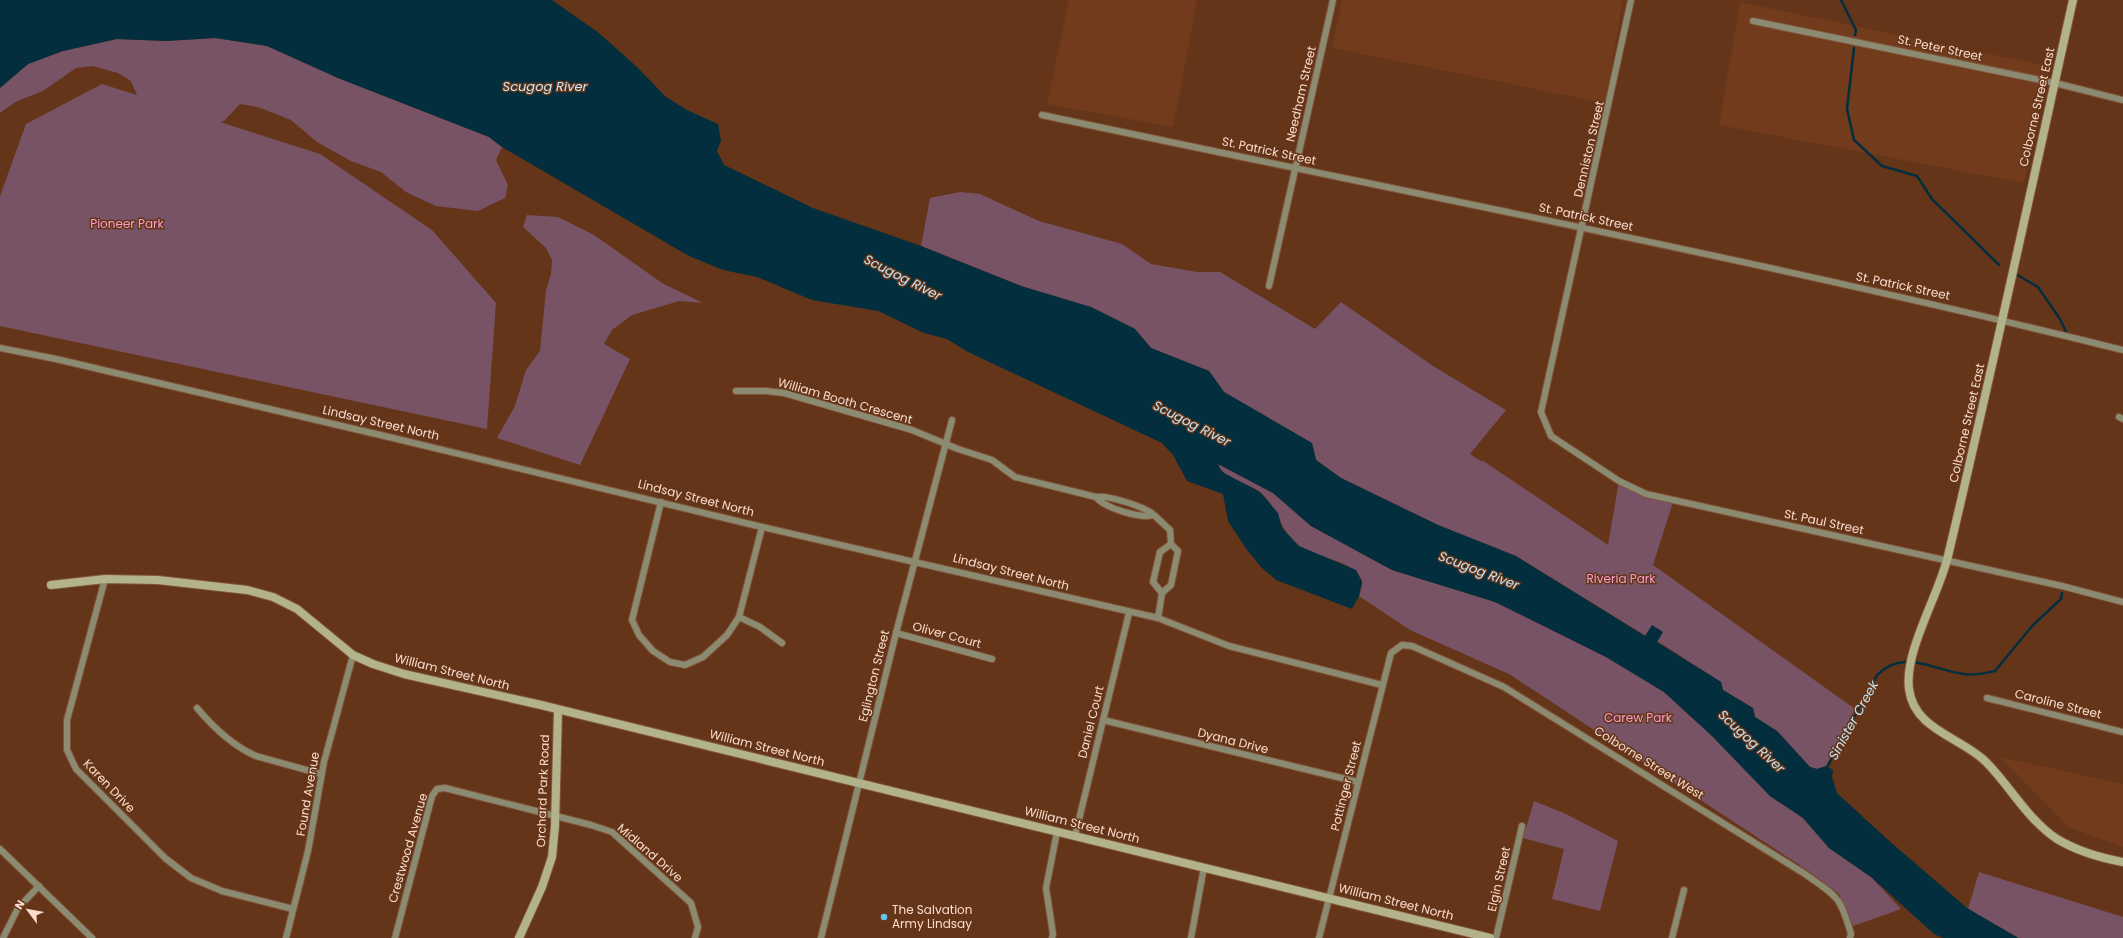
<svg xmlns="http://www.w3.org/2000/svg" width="2123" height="938" viewBox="0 0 2123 938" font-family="Poppins,sans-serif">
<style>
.built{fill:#723b1c}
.green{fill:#785365}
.water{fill:#022e3e}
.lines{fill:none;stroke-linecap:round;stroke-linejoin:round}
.stream{stroke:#022e3e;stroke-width:2.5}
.street-casing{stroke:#805339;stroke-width:8}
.secondary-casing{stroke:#805339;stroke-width:10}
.street{stroke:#8b8b72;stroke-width:6}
.secondary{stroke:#b3b38b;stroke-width:8}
.poi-dot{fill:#64c5ee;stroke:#653519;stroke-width:1.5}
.labels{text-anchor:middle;stroke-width:3;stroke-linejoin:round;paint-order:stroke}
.street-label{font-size:12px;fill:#fadbcc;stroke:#653519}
.park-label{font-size:12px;fill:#f79ecc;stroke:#653519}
.poi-label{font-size:12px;fill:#fadbcc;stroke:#653519;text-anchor:start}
.water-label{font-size:13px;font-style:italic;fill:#c1e7f9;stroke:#653519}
</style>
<rect width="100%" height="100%" fill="#653519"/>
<g class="built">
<polygon points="1069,0 1197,0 1173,127 1047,104"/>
<polygon points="1342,0 1623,0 1605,103 1332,48"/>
<polygon points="1740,2 2047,66 2024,183 1719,125"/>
<polygon points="2000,757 2123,784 2123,847 2068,827"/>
</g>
<g class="green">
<polygon points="215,38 267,46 338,78 489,137 502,147 496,160 508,185 505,198 478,211 436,206 406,192 381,172 351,161 317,142 291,120 258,107 240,104 224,121 220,122 320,154 432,230 496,303 487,429 0,326 0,196 26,124 102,84 137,95 131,81 118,73 92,66 76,68 43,91 15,102 0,113 0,88 28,64 63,51 117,39 167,41"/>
<polygon points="960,192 980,194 1039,221 1122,244 1151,264 1197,272 1220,272 1315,329 1341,302 1433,366 1506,410 1470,454 1482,462 1482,460 1608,545 1619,481 1653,495 1674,499 1653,565 1855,709 1826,766 1817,769 1810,767 1777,731 1755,717 1753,708 1723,690 1721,682 1657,641 1662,632 1652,626 1646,636 1516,556 1438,525 1341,478 1316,460 1312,443 1224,392 1209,371 1151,348 1135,329 1091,307 1021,286 921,246 930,198"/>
<polygon points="527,215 558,217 594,235 662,283 703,303 679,301 632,315 612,330 604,344 630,359 580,465 497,438 515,406 526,370 540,351 546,290 551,274 552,260 546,248 523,227"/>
<path d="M1218,464L1273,493L1311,526L1392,570L1495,602L1606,657L1664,692L1712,736L1770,796L1803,818L1829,848L1871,877L1901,909L1853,926L1839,894L1807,870L1509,674L1410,630L1359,596C1360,592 1363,585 1362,581C1356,560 1315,558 1299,546C1280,532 1279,508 1260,492C1247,482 1224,480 1218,464Z"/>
<polygon points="1534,801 1566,814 1618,841 1600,911 1552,899 1564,849 1523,838"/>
<polygon points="1979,872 2123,917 2123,938 2019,938 1968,909"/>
</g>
<polygon class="water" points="0,0 552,0 599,33 637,67 666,97 687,110 718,124 721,141 717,151 724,165 813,208 921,246 1021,286 1091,307 1135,329 1151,348 1209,371 1224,392 1312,443 1316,460 1341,478 1438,525 1516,556 1645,636 1652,625 1663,632 1657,642 1721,682 1723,690 1753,708 1755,717 1777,731 1810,767 1817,769 1826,766 1833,770 1832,777 1837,793 1887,839 1967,908 2018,938 1943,938 1934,934 1871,877 1829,848 1803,818 1770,796 1712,736 1664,692 1606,657 1495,602 1392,570 1311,526 1273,493 1218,464 1220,469 1224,473 1260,492 1278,513 1282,528 1299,546 1356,570 1362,582 1359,596 1352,609 1276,580 1262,568 1247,550 1228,521 1223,494 1187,481 1173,455 1162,443 968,352 947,339 924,333 878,311 812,300 757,277 723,270 689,256 502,147 489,137 338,78 267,46 215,38 166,41 117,39 63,51 28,64 0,88"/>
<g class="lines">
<g class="stream">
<polyline points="1841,0 1856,30 1855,35"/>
<polyline points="1854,48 1847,109 1854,140 1882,166 1917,176 1932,199 1999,265"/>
<polyline points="2014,273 2038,287 2060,319 2067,334"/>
<path d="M1826,769L1877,675C1905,648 1931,670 1964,674C1974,676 1985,673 1995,671L2033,625L2061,599L2062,593"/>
</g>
<g class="street-casing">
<g id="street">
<polyline points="1631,0 1541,412 1551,436 1619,481 1646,494 2062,586 2123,602"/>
<polyline points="1753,21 2055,83 2123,100"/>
<path d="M1042,115C1403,192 1765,261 2123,350"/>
<polyline points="1269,286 1333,0"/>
<polyline points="0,348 56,359 393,438 762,527 1158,618 1229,646 1382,685"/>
<polyline points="736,391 766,391 784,393 912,430 958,449 992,460 1015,477 1096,497"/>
<polyline points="2119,417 2123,419"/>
<polyline points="661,502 632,620 639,635 653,651 670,662 685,665 703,657 727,635 739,617 762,527"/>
<path d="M1154,515C1146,507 1108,495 1096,497C1104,508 1141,519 1154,515L1170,530L1171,544L1160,552L1153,582L1162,593L1171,585L1178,551L1171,544"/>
<polyline points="105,579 67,720 67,750 76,769 165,858 191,878 222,891 293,909"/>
<polyline points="739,617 760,627 782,643"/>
<polyline points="1158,618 1162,593"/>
<polyline points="896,633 992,659"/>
<polyline points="1987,698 2123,732"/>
<path d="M197,708C213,727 233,746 256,756L321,774"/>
<polyline points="1103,720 1358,782"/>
<polyline points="1075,836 1129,613"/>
<polyline points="0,849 92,938"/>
<polyline points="3,938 18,908 39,886"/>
<polyline points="286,938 308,851 324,762 353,655"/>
<polyline points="395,938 432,796 437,789 445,788 591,825 612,832 691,903 698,927 695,938"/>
<polyline points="821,938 896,633 952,420"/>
<polyline points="1052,938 1053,934 1046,888 1057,832"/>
<polyline points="1191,938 1204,867"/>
<path d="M1319,938L1391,653L1402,645L1412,646L1504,687L1805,874C1837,897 1840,895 1851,934L1850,938"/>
<polyline points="1496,938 1522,826"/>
<polyline points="1672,938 1684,890"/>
</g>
</g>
<g class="secondary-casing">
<g id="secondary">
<path d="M2073,0C2032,185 1992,371 1948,556C1939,595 1904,651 1909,689C1914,730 1961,737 1986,762C2010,786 2028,820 2057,839C2077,851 2101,858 2123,862"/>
<polyline points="51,585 105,579 158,580 247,590 273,597 297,609 353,655 373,664 404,674 541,705 1490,938"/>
<polyline points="519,938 542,887 552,857 555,826 558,710"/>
</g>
</g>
<use href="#street" class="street"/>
<use href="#secondary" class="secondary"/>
</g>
<circle class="poi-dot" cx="884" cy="917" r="4"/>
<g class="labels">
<g class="street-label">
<text transform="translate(1940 48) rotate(12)" y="4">St. Peter Street</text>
<text transform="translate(1301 94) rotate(-77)" y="4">Needham Street</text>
<text transform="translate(2037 107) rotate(-77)" y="4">Colborne Street East</text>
<text transform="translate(1589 149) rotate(-77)" y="4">Denniston Street</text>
<text transform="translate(1269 151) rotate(12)" y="4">St. Patrick Street</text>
<text transform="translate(1586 217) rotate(12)" y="4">St. Patrick Street</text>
<text transform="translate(1903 286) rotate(12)" y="4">St. Patrick Street</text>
<text transform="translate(845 401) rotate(16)" y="4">William Booth Crescent</text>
<text transform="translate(381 423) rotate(13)" y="4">Lindsay Street North</text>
<text transform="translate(1967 423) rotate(-77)" y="4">Colborne Street East</text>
<text transform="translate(696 498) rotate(14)" y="4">Lindsay Street North</text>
<text transform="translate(1824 522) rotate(12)" y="4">St. Paul Street</text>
<text transform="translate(1011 572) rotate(14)" y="4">Lindsay Street North</text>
<text transform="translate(947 635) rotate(15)" y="4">Oliver Court</text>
<text transform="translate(452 672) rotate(14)" y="4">William Street North</text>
<text transform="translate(874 676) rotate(-76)" y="4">Eglington Street</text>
<text transform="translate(2058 704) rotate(14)" y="4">Caroline Street</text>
<text transform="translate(1091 722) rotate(-76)" y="4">Daniel Court</text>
<text transform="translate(1233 741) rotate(14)" y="4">Dyana Drive</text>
<text transform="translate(767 748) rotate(14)" y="4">William Street North</text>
<text transform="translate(1649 763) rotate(32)" y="4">Colborne Street West</text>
<text transform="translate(109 786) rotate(46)" y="4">Karen Drive</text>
<text transform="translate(1346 786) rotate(-76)" y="4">Pottinger Street</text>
<text transform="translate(543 791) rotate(-88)" y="4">Orchard Park Road</text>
<text transform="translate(308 794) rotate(-80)" y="4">Found Avenue</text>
<text transform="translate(1082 825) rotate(14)" y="4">William Street North</text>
<text transform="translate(408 848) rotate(-74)" y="4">Crestwood Avenue</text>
<text transform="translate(650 853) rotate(41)" y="4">Midland Drive</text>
<text transform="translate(1499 879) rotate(-77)" y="4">Elgin Street</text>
<text transform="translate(1396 902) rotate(14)" y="4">William Street North</text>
</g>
<g class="park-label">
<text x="127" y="228">Pioneer Park</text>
<text x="1621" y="583">Riveria Park</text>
<text x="1638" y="722">Carew Park</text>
</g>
<g class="poi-label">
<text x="892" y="914">The Salvation<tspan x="892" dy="14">Army Lindsay</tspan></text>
</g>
<g class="water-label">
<text x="545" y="91">Scugog River</text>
<text transform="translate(903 277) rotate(27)" y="5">Scugog River</text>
<text transform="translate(1192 423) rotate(27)" y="5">Scugog River</text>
<text transform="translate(1479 570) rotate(21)" y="5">Scugog River</text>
<text transform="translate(1853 720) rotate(-61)" y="5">Sinister Creek</text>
<text transform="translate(1752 741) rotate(43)" y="5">Scugog River</text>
</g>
</g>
<g transform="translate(28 910) rotate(302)" stroke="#653519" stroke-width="3" paint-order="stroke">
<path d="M0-3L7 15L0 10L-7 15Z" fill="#fadbcc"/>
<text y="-6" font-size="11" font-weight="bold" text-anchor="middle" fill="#fadbcc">N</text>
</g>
</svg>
